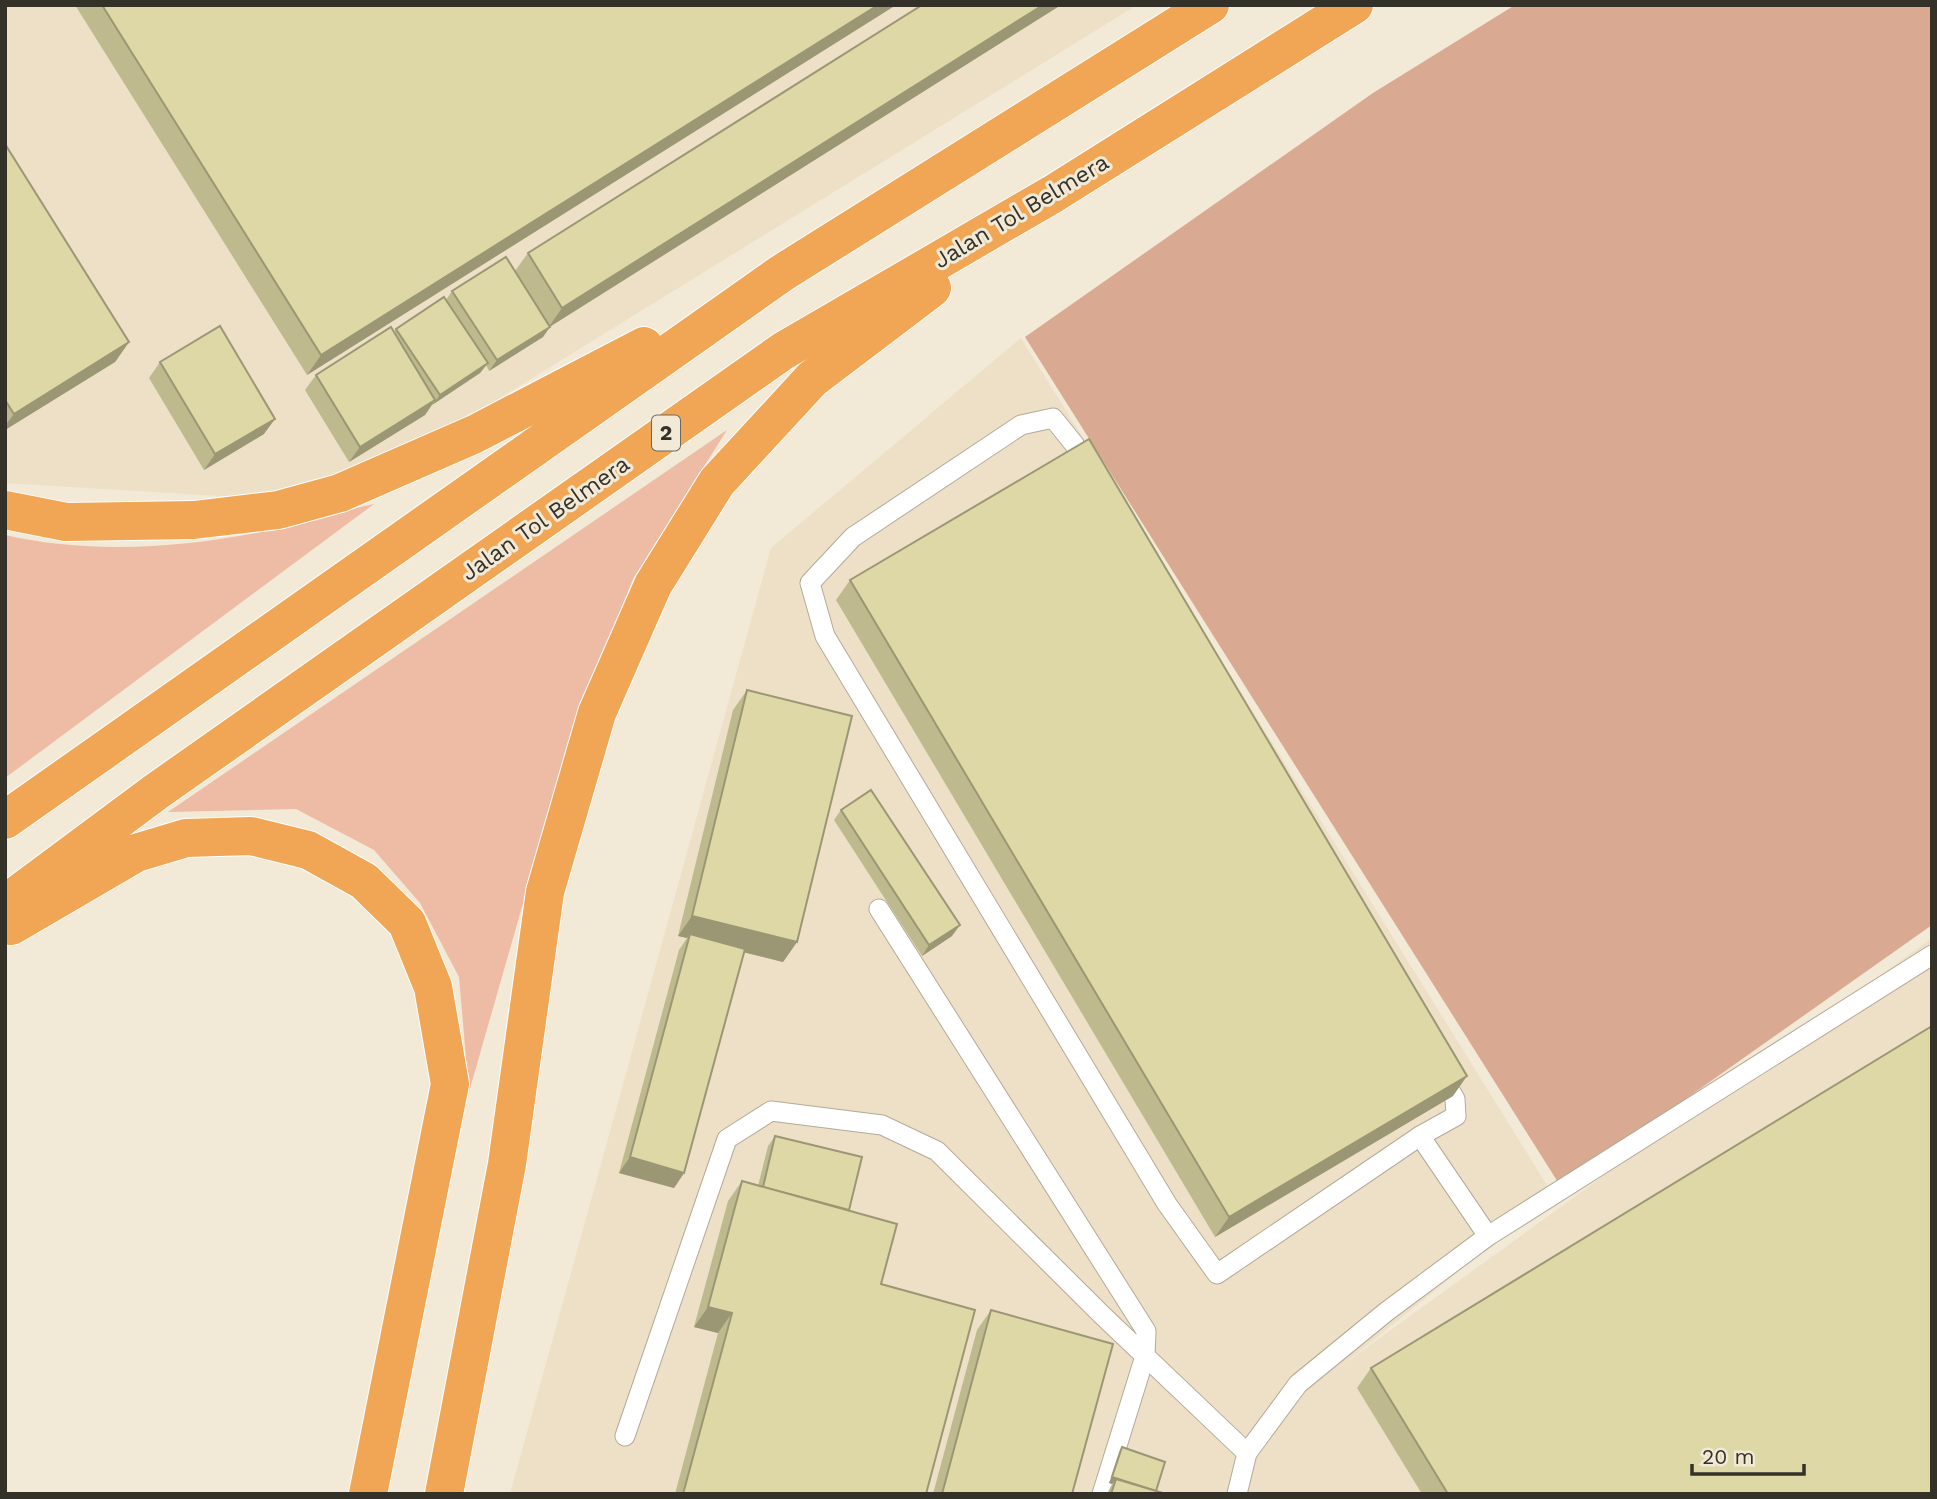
<svg xmlns="http://www.w3.org/2000/svg" width="1937" height="1499" viewBox="0 0 1937 1499" font-family="'Work Sans',sans-serif">
<style>
.built{fill:#ede0c6}
.green{fill:#eebca4}
.forest{fill:#daa991}
.lines{fill:none;stroke-linecap:round;stroke-linejoin:round}
.lane-casing{stroke:#b3aa98;stroke-width:21}
.highway-casing{stroke:#fff;stroke-width:40}
.lane{stroke:#fff;stroke-width:19}
.highway{stroke:#f1a655;stroke-width:38}
.wall{fill:#beba8e}
.shaded-wall{fill:#9b9774}
.building{fill:#ddd8a5;stroke:#9b9774;stroke-width:2}
.labels{text-anchor:middle;stroke-width:6;stroke-linejoin:round;paint-order:stroke}
.shield{fill:#f2e9d6;stroke:#6d685d;stroke-width:2}
.shield-label{font-size:21px;font-weight:bold;fill:#343129}
.street-label{font-size:23px;fill:#343129;stroke:#f2e9d6}
</style>
<rect width="100%" height="100%" fill="#f2e9d6"/>
<g class="built">
<polygon points="5,5 1137,5 461,422 326,484 237,497 5,483"/>
<polygon points="1021,338 1553,1195 1344,1364 1932,938 1932,1494 510,1494 771,548"/>
</g>
<g class="green">
<polygon points="727,430 633,579 568,746 469,1092 459,977 420,903 374,850 296,809 168,812"/>
<path d="M374,504L5,778V535C106,558 218,545 317,519C337,514 355,508 374,504Z"/>
</g>
<polygon class="forest" points="1515,5 1932,5 1932,925 1561,1187 1025,337 1373,93"/>
<g class="lines">
<g class="lane-casing">
<g id="lane">
<polygon points="1053,418 1074,444 1455,1099 1456,1116 1420,1136 1217,1274 1167,1204 825,636 810,583 853,537 1021,425"/>
<polyline points="879,909 1146,1331 1145,1356 1102,1494"/>
<polyline points="1420,1136 1488,1236"/>
<polyline points="625,1436 727,1139 771,1111 882,1125 937,1151 1102,1315 1247,1453"/>
<polyline points="1237,1494 1247,1453 1298,1384 1386,1312 1488,1236 1932,955"/>
</g>
</g>
<g class="highway-casing">
<g id="highway">
<polyline points="5,510 66,522 194,520 278,510 340,493 475,434 644,346"/>
<polyline points="5,820 782,273 1210,5"/>
<polyline points="5,904 157,791 783,351 1053,194 1354,5"/>
<polyline points="11,926 136,853 186,838 251,836 308,850 364,881 407,923 433,987 450,1084 368,1494"/>
<polyline points="444,1494 507,1164 545,892 597,713 653,585 717,482 812,379 932,288"/>
</g>
</g>
<use href="#lane" class="lane"/>
<use href="#highway" class="highway"/>
</g>
<g class="wall">
<polygon points="75,5 896,5 307,375"/>
<polygon points="922,5 1061,5 550,326 543,337 489,371 486,365 480,373 432,405 425,415 349,462 305,390 316,375 394,332 396,329 446,300 452,291 515,271 528,253"/>
<polygon points="5,144 129,342 115,362 5,430"/>
<polygon points="160,362 264,434 204,470 149,378"/>
<polygon points="850,580 1453,1096 1215,1237 836,600"/>
<polygon points="747,690 797,942 783,962 744,952 684,1173 674,1188 619,1173 679,950 687,938 678,936 733,710"/>
<polygon points="841,810 952,936 922,956 834,820"/>
<polygon points="775,1136 849,1210 881,1284 926,1494 675,1494 718,1333 694,1327 728,1201 742,1181 758,1186 768,1146"/>
<polygon points="991,1310 1072,1494 933,1494 977,1330"/>
<polygon points="1371,1368 1932,1494 1422,1494 1357,1388"/>
<polygon points="1122,1447 1156,1491 1163,1494 1107,1494 1112,1484 1109,1483 1119,1452"/>
</g>
<g class="shaded-wall">
<polygon points="878,5 896,5 307,375 321,355"/>
<polygon points="1043,5 1061,5 548,328 562,308"/>
<polygon points="550,327 543,337 489,371 497,360"/>
<polygon points="129,342 115,362 5,430 5,426 14,414"/>
<polygon points="488,363 480,373 432,405 440,395"/>
<polygon points="435,400 425,415 349,462 360,447"/>
<polygon points="275,419 264,434 204,470 215,454"/>
<polygon points="692,916 797,942 783,962 689,939 690,934 687,938 678,936"/>
<polygon points="960,925 952,936 922,956 929,945"/>
<polygon points="1467,1076 1453,1096 1215,1237 1229,1217"/>
<polygon points="630,1157 684,1173 674,1188 619,1173"/>
<polygon points="708,1307 732,1313 718,1333 694,1327"/>
<polygon points="1112,1477 1116,1479 1112,1484 1109,1483"/>
</g>
<g class="building">
<polygon points="102,5 878,5 321,355"/>
<polygon points="922,5 1043,5 562,308 528,253"/>
<polygon points="5,144 129,342 14,414 5,400"/>
<polygon points="506,257 550,327 497,360 452,291"/>
<polygon points="444,297 488,363 440,395 396,329"/>
<polygon points="220,326 275,419 215,454 160,362"/>
<polygon points="391,327 435,400 360,447 316,375"/>
<polygon points="1089,439 1467,1076 1229,1217 850,580"/>
<polygon points="747,690 852,716 797,942 692,916"/>
<polygon points="871,790 960,925 929,945 841,810"/>
<polygon points="690,934 745,949 684,1173 630,1157"/>
<polygon points="1932,1026 1932,1494 1448,1494 1371,1368"/>
<polygon points="775,1136 862,1157 849,1210 763,1187"/>
<polygon points="742,1181 897,1224 881,1284 975,1310 926,1494 683,1494 732,1313 708,1307"/>
<polygon points="991,1310 1113,1344 1072,1494 942,1494"/>
<polygon points="1122,1447 1165,1462 1156,1491 1112,1477"/>
<polygon points="1116,1479 1163,1493 1163,1494 1111,1494"/>
</g>
<g class="labels">
<rect class="shield" x="652" y="415.5" width="28" height="35" rx="5"/>
<g class="shield-label">
<text x="666" y="440">2</text>
</g>
<g class="street-label">
<text transform="translate(1021 211) rotate(-31)" y="8">Jalan Tol Belmera</text>
<text transform="translate(545 518) rotate(-35)" y="8">Jalan Tol Belmera</text>
</g>
</g>
<rect width="1937" height="1499" fill="none" stroke="#343129" stroke-width="14"/>
<path d="M1692 1464v10h112v-10" fill="none" stroke="#343129" stroke-width="3.5"/>
<text x="1702" y="1464" font-size="21" fill="#343129" stroke="#f2e9d6" stroke-width="5" paint-order="stroke">20 m</text>
</svg>
